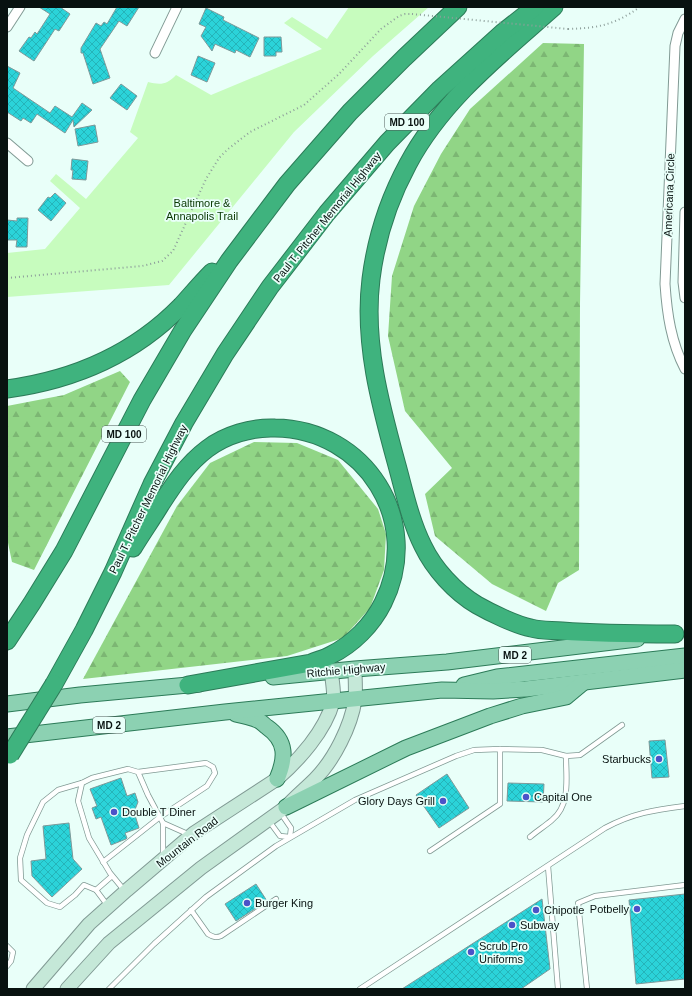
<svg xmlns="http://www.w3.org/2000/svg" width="692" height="996" viewBox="0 0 692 996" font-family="Arial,sans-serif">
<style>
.green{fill:#c7fcbe}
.forest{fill:url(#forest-firs)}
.building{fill:url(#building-cross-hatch);stroke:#7e9999}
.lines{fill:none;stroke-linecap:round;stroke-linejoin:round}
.lane-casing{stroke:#819a94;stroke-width:6}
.street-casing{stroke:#819a94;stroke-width:11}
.secondary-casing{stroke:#819a94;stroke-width:15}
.primary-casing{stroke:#2c7b58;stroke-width:17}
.highway-casing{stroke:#2c7b58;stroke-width:19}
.path{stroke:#8e9f9b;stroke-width:2;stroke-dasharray:1 3;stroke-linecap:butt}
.lane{stroke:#fff;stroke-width:4.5}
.street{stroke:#fff;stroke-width:9}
.secondary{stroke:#c5e8d8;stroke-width:13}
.primary{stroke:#8cd1b2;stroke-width:15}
.highway{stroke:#3fb37e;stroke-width:17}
.highway-bridge-casing{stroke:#2c7b58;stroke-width:19;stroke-linecap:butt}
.path-bridge{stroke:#8e9f9b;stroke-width:2;stroke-dasharray:1 3;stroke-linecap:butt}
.highway-bridge{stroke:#3fb37e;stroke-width:17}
.poi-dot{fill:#4b52c8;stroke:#e9fff9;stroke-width:1.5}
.labels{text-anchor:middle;stroke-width:3.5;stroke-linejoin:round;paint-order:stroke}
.shield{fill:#e9fff9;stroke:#4c5956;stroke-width:1}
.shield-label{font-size:10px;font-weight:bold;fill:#081210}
.street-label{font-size:11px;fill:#081210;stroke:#e9fff9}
.park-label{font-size:11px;fill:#093802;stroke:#e9fff9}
.poi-label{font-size:11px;fill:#081210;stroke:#e9fff9;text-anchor:start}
</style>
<defs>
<pattern id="forest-firs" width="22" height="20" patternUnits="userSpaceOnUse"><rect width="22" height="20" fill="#91d586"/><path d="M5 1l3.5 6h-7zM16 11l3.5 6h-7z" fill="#7cb673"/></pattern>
<pattern id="building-cross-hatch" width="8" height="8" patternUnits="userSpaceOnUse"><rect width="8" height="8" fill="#2bd3d9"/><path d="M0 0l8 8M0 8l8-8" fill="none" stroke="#25b4b9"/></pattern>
</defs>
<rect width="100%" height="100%" fill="#e9fff9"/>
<path class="green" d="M349,7H429L373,56L294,132L169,285L7,297V253L45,249L80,208L50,181L56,174L86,199L138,138L130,132L148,82C160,85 167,85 176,75L211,95L322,49L284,23L292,17L327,39Z"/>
<g class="forest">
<polygon points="543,43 584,44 580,304 579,570 558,583 546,611 492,584 435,536 425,494 452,468 405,411 388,336 392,276 414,206 441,154 470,109"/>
<polygon points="120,371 130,382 34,570 12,562 7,538 7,406 64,395"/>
<polygon points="254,442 297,443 338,460 378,509 386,534 384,570 370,608 343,638 287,656 83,679 177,506 210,463"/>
</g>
<g class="building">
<polygon points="39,7 60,7 70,14 59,31 55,29 34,61 19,51 29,37 31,38 35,32 37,34 50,14"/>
<polygon points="117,7 139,7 127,26 119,21 100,49 110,78 93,84 83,53 81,53 81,48 96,23 101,26 104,22 107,24"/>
<polygon points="206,8 224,17 223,20 259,38 250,57 236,50 235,53 215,44 212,51 201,36 206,27 199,24"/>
<polygon points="264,37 281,37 282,52 276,52 276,56 264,56"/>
<polygon points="198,56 215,63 207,82 191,75"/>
<polygon points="7,66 20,73 13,88 50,113 55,106 72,117 82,103 92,110 74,127 73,120 65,133 37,114 31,123 23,118 21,121 7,112"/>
<polygon points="121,84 137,96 127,110 110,98"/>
<polygon points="95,125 98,142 78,146 75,129"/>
<polygon points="72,159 88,161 86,180 72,179 73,170 71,170"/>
<polygon points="55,193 66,203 51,221 38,210 48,197 50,198"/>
<polygon points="17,218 28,218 27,247 16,247 17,240 7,240 7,220 17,221"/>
<polygon points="665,740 669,777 652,778 649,741"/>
<polygon points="447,774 469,808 439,828 416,795"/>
<polygon points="121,778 127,796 135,793 138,802 134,812 139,828 125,833 127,838 126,839 111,845 101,817 96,819 92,808 97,806 90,789"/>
<polygon points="508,783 544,784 543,802 507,801"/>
<polygon points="69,823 73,859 82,869 52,897 32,876 31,861 46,859 43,826"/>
<polygon points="256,884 267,901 236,921 225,904"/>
<polygon points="685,894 685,979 636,984 629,900"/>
<polygon points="542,899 550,969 521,989 402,989"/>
</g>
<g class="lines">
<g class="lane-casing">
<g id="lane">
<polyline points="82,783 58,790 43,802 27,835 20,858 21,880 47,903 60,907 75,895 84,885 96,890"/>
<polyline points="269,821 280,836 290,837 291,828 280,812"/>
<path d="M530,837C537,831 545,826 552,820C571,805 566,777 566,756"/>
<polyline points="430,851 500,804 500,749"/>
<polyline points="163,855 163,823 190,835"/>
<polyline points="103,862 160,817 207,786 215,773 213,767 206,763 138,772"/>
<polyline points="548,866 558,989"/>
<polyline points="124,890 110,873 89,838 78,801 82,783 92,778 128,769 138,772 148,795 163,823"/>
<polyline points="108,906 96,890 112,876"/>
<path d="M191,910L208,934C213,937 216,938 221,936L276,899"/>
<polyline points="7,946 13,952 11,961 7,966"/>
<polyline points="109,989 154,944 206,897 276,846 355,800 456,756 474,750 500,749 542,750 566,756 580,755 622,725"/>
<path d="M360,989L605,828C633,813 654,810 685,806"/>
<polyline points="587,989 578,903 595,896 685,885"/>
</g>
</g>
<g class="street-casing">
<g id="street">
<path d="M685,19L678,33L675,46L665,284C667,314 671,342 685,369"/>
<polyline points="7,27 20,7"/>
<polyline points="155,53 177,7"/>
<polyline points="7,143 28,161"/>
<polyline points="685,212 683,282 685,298"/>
</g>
</g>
<g class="secondary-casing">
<g id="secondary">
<path d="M33,989L89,924L127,890L194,833L277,779C299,760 325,731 333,702C335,695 332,679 331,671"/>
<path d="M67,989L109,943L201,868L286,807C295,797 305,789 315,779C334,760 351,726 355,700C356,690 355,679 355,669"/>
</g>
</g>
<g class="primary-casing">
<g id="primary">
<polyline points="273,677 355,669 447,662 637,639"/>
<polyline points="464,685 497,677 685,656"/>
<polyline points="7,704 80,695 199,684"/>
<path d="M236,714C243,716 251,717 257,720C261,721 264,725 267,727C287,741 286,758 277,779"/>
<polyline points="7,737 225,712 442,690 493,691 526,689 685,670"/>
<polyline points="286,807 406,748 490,716 522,706 566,697 584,682"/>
</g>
</g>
<g class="highway-casing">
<g id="highway">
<path d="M554,7C501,54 442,100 408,164C389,199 376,239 371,279C363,344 381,407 398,469C405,495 411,522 423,546C434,569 455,592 477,605C491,613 516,625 531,628C541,631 552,630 562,631C600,634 637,634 675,634"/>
<path d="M7,389C73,380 134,354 181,306C191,295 201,283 212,272"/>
<path d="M133,548C142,533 152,519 161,504C174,484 187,464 207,449C225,435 252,427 275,428C365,429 424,521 383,603C372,625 353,644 331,655C325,659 317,660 311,663L188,685"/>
<polyline points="7,641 32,603 64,551 142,400 183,330 229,261 287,184 350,112 404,58 458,7"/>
<polyline points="54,684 84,630 113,572 152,484 184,423 225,354 270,287 327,213 387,143 440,89 502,33 535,7"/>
</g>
</g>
<g class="path">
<path d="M568,29C599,28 614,25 640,7"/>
<polyline points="7,278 142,266 162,261 173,251 206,179 219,158 228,149 250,132 304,105 339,74 381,29 399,16 405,14 412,14"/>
</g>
<use href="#lane" class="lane"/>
<use href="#street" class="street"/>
<use href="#secondary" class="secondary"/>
<use href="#primary" class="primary"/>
<use href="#highway" class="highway"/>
<g class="highway-bridge-casing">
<polyline id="highway-bridge" points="10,755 54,684"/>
</g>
<polyline class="path-bridge" points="412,14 568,29"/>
<use href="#highway-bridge" class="highway-bridge"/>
</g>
<g class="poi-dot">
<circle cx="659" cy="759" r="4"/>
<circle cx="526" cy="797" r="4"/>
<circle cx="443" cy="801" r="4"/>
<circle cx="114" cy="812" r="4"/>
<circle cx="247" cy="903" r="4"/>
<circle cx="637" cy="909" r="4"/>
<circle cx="536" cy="910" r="4"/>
<circle cx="512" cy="925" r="4"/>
<circle cx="471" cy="952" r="4"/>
</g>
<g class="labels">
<g class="shield">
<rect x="385" y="114" width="44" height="16" rx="3"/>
<rect x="102" y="426" width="44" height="16" rx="3"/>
<rect x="499" y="647" width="32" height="16" rx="3"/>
<rect x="93" y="717" width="32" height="16" rx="3"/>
</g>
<g class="shield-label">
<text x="407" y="126">MD 100</text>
<text x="124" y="438">MD 100</text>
<text x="515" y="659">MD 2</text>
<text x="109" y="729">MD 2</text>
</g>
<g class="street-label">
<text transform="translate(669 195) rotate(-88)" y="4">Americana Circle</text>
<text transform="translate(327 217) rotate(-51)" y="4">Paul T. Pitcher Memorial Highway</text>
<text transform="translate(148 499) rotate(-64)" y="4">Paul T. Pitcher Memorial Highway</text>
<text transform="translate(346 670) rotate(-5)" y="4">Ritchie Highway</text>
<text transform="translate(187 842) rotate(-38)" y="4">Mountain Road</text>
</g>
<g class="park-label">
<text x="202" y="207">Baltimore &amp;<tspan x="202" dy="13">Annapolis Trail</tspan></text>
</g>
<g class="poi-label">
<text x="651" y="763" text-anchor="end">Starbucks</text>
<text x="534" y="801">Capital One</text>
<text x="435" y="805" text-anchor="end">Glory Days Grill</text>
<text x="122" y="816">Double T Diner</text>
<text x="255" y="907">Burger King</text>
<text x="629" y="913" text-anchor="end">Potbelly</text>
<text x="544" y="914">Chipotle</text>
<text x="520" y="929">Subway</text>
<text x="479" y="950">Scrub Pro<tspan x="479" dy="13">Uniforms</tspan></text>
</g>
</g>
<rect width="692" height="996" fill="none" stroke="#081210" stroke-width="16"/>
</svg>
